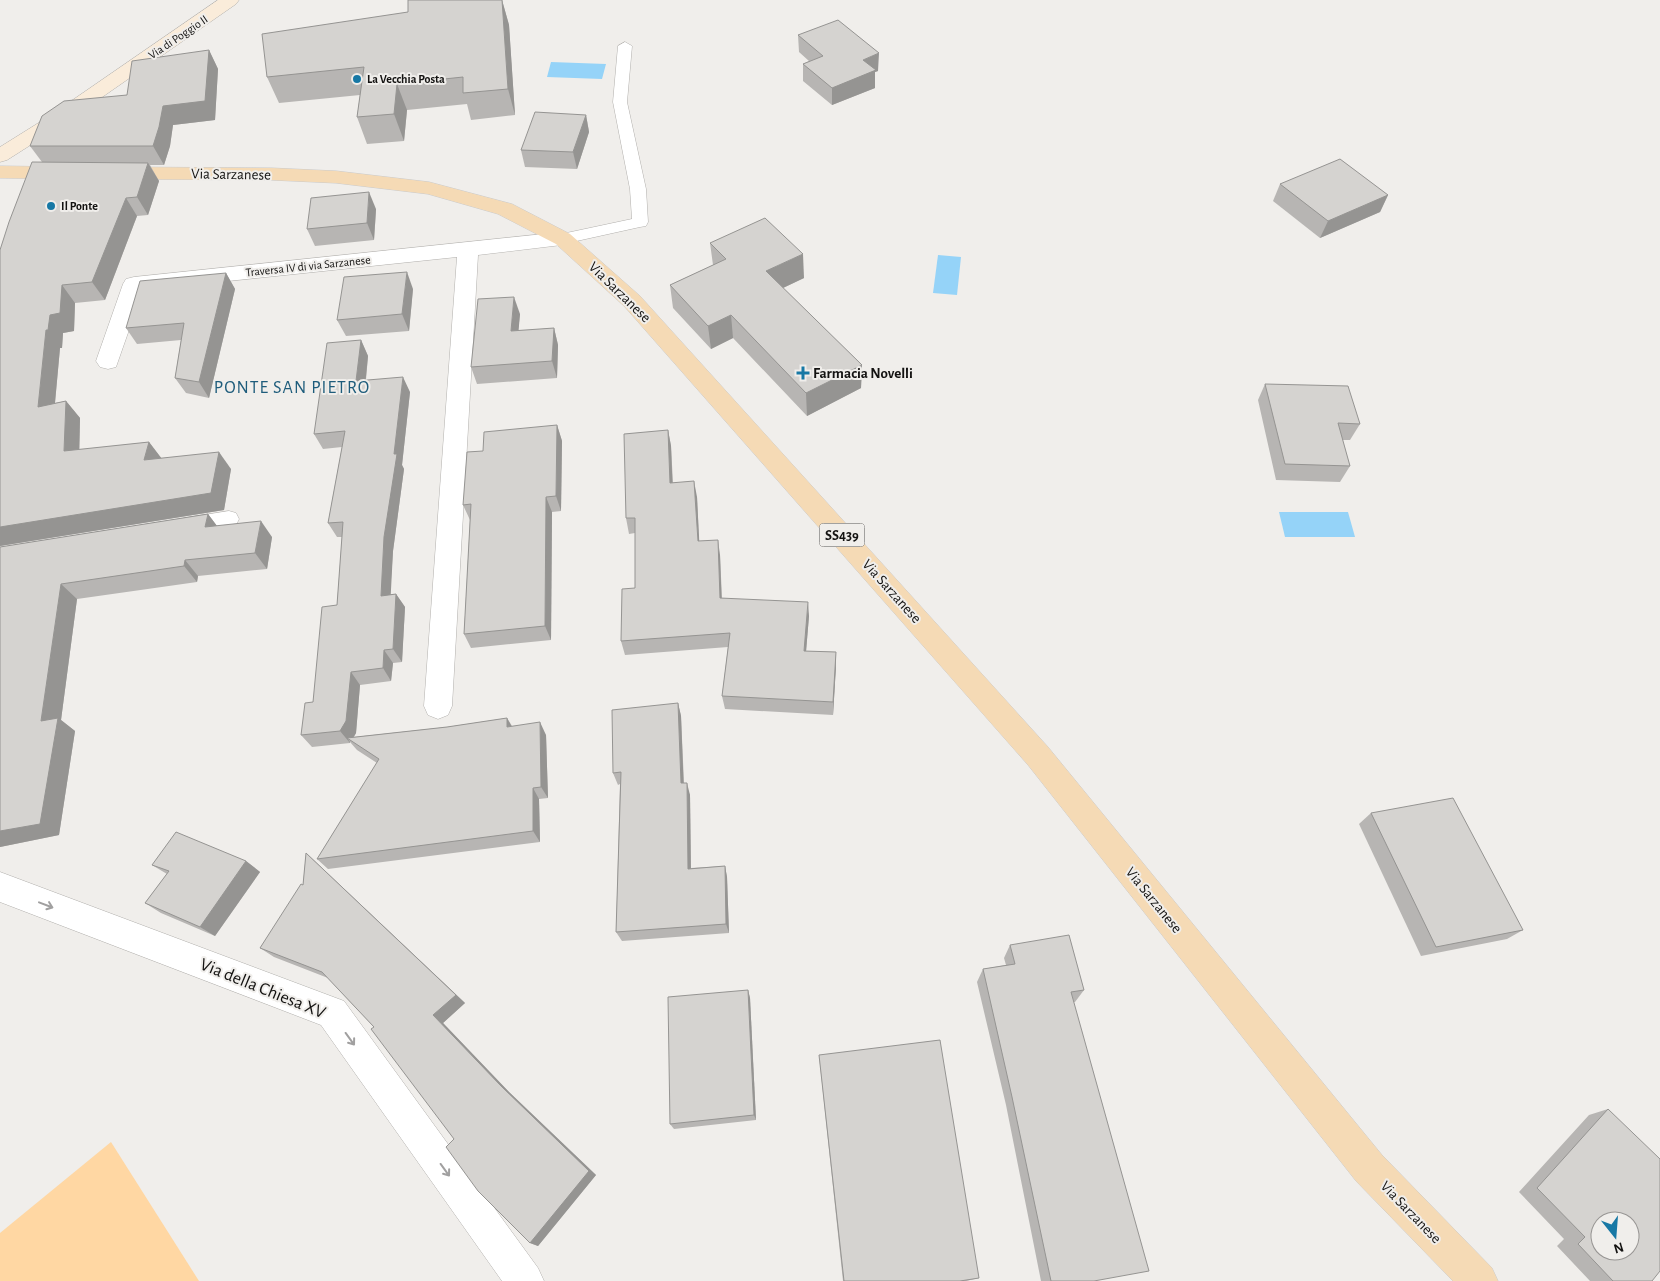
<svg xmlns="http://www.w3.org/2000/svg" width="1660" height="1281" viewBox="0 0 1660 1281" font-family="'Alegreya Sans',sans-serif">
<style>
.green{fill:#ffd7a3}
.water{fill:#95d3f8}
.lines{fill:none;stroke-linecap:round;stroke-linejoin:round}
.service-casing{stroke:#b2b0ad;stroke-width:1}
.minor-casing{stroke:#b2b0ad;stroke-width:1}
.secondary-casing{stroke:#b2b0ad;stroke-width:1}
.primary-casing{stroke:#cbcbcb;stroke-width:1}
.service{fill:#fff;fill-rule:evenodd}
.minor{fill:#fff;fill-rule:evenodd}
.secondary{fill:#faecda;fill-rule:evenodd}
.primary{fill:#f5dab5;fill-rule:evenodd}
.wall{fill:#b7b5b3}
.shaded-wall{fill:#959492}
.building{fill:#d5d3d0;stroke:#959492;fill-rule:evenodd}
.oneway{stroke:#a1a0a0}
.poi-dot{fill:#1778a5;stroke:#f0eeeb;stroke-width:2}
.labels{text-anchor:middle;stroke-width:4;stroke-linejoin:round;paint-order:stroke}
.far-street-label{font-size:12px;fill:#131211;stroke:#f0eeeb}
.far-poi-label{font-size:12px;font-weight:bold;fill:#131211;stroke:#f0eeeb;text-anchor:start}
.shield{fill:#f0eeeb;stroke:#555452;stroke-width:1}
.shield-label{font-size:14px;font-weight:bold;fill:#131211}
.street-label{font-size:15px;fill:#131211;stroke:#f0eeeb}
.poi-label{font-size:15px;font-weight:bold;fill:#131211;stroke:#f0eeeb;text-anchor:start}
.quarter-label{font-size:18px;letter-spacing:1px;fill:#1e5c7b;stroke:#f0eeeb}
.near-street-label{font-size:18px;fill:#131211;stroke:#f0eeeb}
</style>
<rect width="100%" height="100%" fill="#f0eeeb"/>
<polygon class="green" points="111,1142 199,1281 0,1281 0,1233"/>
<g class="water">
<polygon points="551,62 606,64 602,79 547,77"/>
<polygon points="938,255 961,257 957,295 933,293"/>
<polygon points="1279,512 1348,512 1355,537 1285,537"/>
</g>
<g class="lines">
<g class="service-casing">
<g id="service">
<polygon points="625,42 632,46 627,102 646,189 648,222 646,226 640,227 563,244 557,243 555,239 557,235 632,219 630,189 613,102 618,46"/>
<polygon points="229,511 236,513 239,519 236,525 229,527 185,534 178,532 175,526 178,520 185,518"/>
</g>
</g>
<g class="minor-casing">
<g id="minor">
<polygon points="563,232 570,234 574,239 570,244 478,255 452,706 448,715 438,719 428,715 424,706 457,257 143,290 116,367 108,369 100,367 96,361 123,284 126,279 134,277"/>
<polygon points="0,872 344,1001 538,1268 544,1281 502,1281 321,1025 0,902"/>
</g>
</g>
<g class="secondary-casing">
<polygon id="secondary" points="218,0 239,0 236,4 62,125 7,160 0,162 0,147 48,117"/>
</g>
<g class="primary-casing">
<g id="primary">
<polygon points="0,166 66,167 73,169 76,173 73,177 66,179 0,178"/>
<polygon points="116,167 271,168 336,171 429,182 512,204 570,234 640,296 1048,747 1382,1155 1492,1268 1498,1281 1453,1281 1356,1181 1028,765 624,306 556,244 498,214 428,194 336,183 271,180 116,179 109,177 106,173 109,169"/>
</g>
</g>
<use href="#service" class="service"/>
<use href="#minor" class="minor"/>
<use href="#secondary" class="secondary"/>
<use href="#primary" class="primary"/>
</g>
<g class="wall">
<polygon points="502,0 509,25 515,115 471,120 467,104 407,110 404,141 367,144 357,117 360,95 279,103 267,77"/>
<polygon points="798,35 878,71 875,72 875,88 832,105 803,81 803,64 809,61 799,52"/>
<polygon points="209,50 218,69 215,120 173,125 170,146 164,165 150,165 159,181 148,215 137,216 105,300 75,303 74,331 63,333 62,348 60,348 55,403 66,401 80,418 79,450 149,442 161,458 231,469 224,510 0,546 42,162 30,146 127,95"/>
<polygon points="586,115 589,132 577,169 525,167 521,150"/>
<polygon points="1280,184 1388,195 1380,212 1320,238 1273,201"/>
<polygon points="376,209 374,240 315,246 307,229"/>
<polygon points="710,243 804,278 783,288 862,365 861,388 807,416 733,338 711,349 673,308 670,285 713,265"/>
<polygon points="226,273 235,289 209,398 186,393 175,378 181,340 137,344 126,328"/>
<polygon points="413,289 409,331 346,336 337,320"/>
<polygon points="520,314 518,331 554,328 558,345 557,378 477,384 471,367"/>
<polygon points="361,340 368,356 366,380 410,392 402,465 404,469 393,551 390,594 396,594 405,607 402,662 393,663 391,681 360,685 356,733 354,737 447,727 507,718 512,726 546,735 548,798 539,799 540,842 328,869 317,859 377,763 357,750 350,742 350,743 312,747 301,735 313,702 337,605 342,537 337,537 328,523 342,447 323,449 314,434"/>
<polygon points="1265,384 1360,424 1350,440 1342,440 1350,466 1340,482 1276,480 1258,400"/>
<polygon points="557,425 562,441 561,511 552,512 551,640 471,648 464,634 470,520 463,505 483,451"/>
<polygon points="668,430 671,446 673,483 697,497 699,541 720,555 722,598 809,616 806,651 836,652 836,666 833,715 725,709 722,696 728,647 625,655 621,641 635,588 635,533 629,534 626,518"/>
<polygon points="208,514 217,526 272,537 267,569 198,576 197,582 77,599 61,720 75,731 59,835 0,847 0,547"/>
<polygon points="678,703 681,716 684,783 690,795 691,868 725,866 727,877 729,933 622,941 616,932 620,784 618,785 613,773"/>
<polygon points="1371,813 1523,930 1507,939 1421,956 1359,824"/>
<polygon points="306,853 465,1003 443,1023 509,1092 596,1175 538,1246 530,1243 374,1027 328,978 274,957 260,948 303,885"/>
<polygon points="246,861 260,872 215,936 161,913 145,903 167,874 152,865"/>
<polygon points="1010,945 1084,990 1075,1002 1074,1002 1094,1281 1041,1281 1006,1105 977,982 983,969 1006,965 1004,958"/>
<polygon points="748,990 750,998 756,1120 674,1129 670,1124"/>
<polygon points="819,1055 979,1278 966,1281 843,1281 820,1065"/>
<polygon points="1608,1109 1652,1281 1590,1281 1557,1246 1564,1239 1519,1192 1589,1115"/>
</g>
<g class="shaded-wall">
<polygon points="502,0 509,25 515,115 508,89"/>
<polygon points="209,50 218,69 215,120 173,125 170,146 164,165 153,146 163,106"/>
<polygon points="879,53 878,71 875,72 875,88 832,105 832,88 863,60"/>
<polygon points="397,84 407,110 404,141 394,114"/>
<polygon points="586,115 589,132 577,169 573,152"/>
<polygon points="148,163 159,181 148,215 137,197"/>
<polygon points="369,192 376,209 374,240 367,223"/>
<polygon points="1388,195 1380,212 1320,238 1328,221"/>
<polygon points="126,198 137,216 105,300 92,282"/>
<polygon points="803,254 804,278 768,295 766,271"/>
<polygon points="407,272 413,289 409,331 402,314"/>
<polygon points="226,273 235,289 209,398 199,382"/>
<polygon points="62,285 75,303 74,331 63,333 62,348 60,348 53,424 38,407 46,330 50,315"/>
<polygon points="514,297 520,314 517,348 511,331"/>
<polygon points="731,315 733,338 711,349 708,326"/>
<polygon points="554,328 558,345 557,378 552,361"/>
<polygon points="361,340 368,356 364,396 356,381"/>
<polygon points="862,365 861,388 807,416 806,393"/>
<polygon points="403,377 410,392 402,465 404,469 393,551 390,609 381,596 384,537"/>
<polygon points="66,401 80,418 79,468 64,451"/>
<polygon points="557,425 562,441 561,511 556,496"/>
<polygon points="668,430 671,446 673,499 670,483"/>
<polygon points="149,442 162,459 144,460"/>
<polygon points="219,452 231,469 224,510 0,546 0,527"/>
<polygon points="694,481 697,497 700,556 698,541"/>
<polygon points="546,497 552,512 551,640 545,626"/>
<polygon points="208,514 220,530 205,527"/>
<polygon points="261,521 272,537 267,569 255,553"/>
<polygon points="718,540 720,555 722,612 720,598"/>
<polygon points="185,560 198,576 197,582 184,566"/>
<polygon points="61,584 77,599 61,720 75,731 59,835 0,847 0,831 41,721"/>
<polygon points="396,594 405,607 402,662 393,649"/>
<polygon points="808,602 809,616 805,664 804,651"/>
<polygon points="384,650 393,663 391,681 383,668"/>
<polygon points="836,652 836,666 833,715 833,702"/>
<polygon points="351,672 360,685 356,733 351,741 347,738 350,742 350,743 340,731"/>
<polygon points="678,703 681,716 684,795 681,783"/>
<polygon points="507,718 514,731 507,727"/>
<polygon points="540,722 546,735 548,798 541,787"/>
<polygon points="687,783 690,795 691,879 688,869"/>
<polygon points="533,788 539,799 540,842 533,831"/>
<polygon points="306,853 465,1003 443,1023 509,1092 596,1175 538,1246 530,1243 501,1086 433,1015"/>
<polygon points="246,861 260,872 215,936 200,927"/>
<polygon points="725,866 727,877 729,933 726,924"/>
<polygon points="748,990 750,998 756,1120 754,1115"/>
</g>
<g class="building">
<polygon points="408,0 502,0 508,89 463,93 463,77 397,84 394,114 357,117 364,67 267,77 262,34 408,12"/>
<polygon points="838,20 879,53 863,60 876,70 832,88 803,64 823,56 798,35"/>
<polygon points="209,50 205,101 163,106 159,127 153,146 30,146 42,116 64,101 127,95 132,61"/>
<polygon points="535,112 586,115 573,152 521,150"/>
<polygon points="1340,159 1388,195 1328,221 1280,184"/>
<polygon points="32,162 148,163 137,197 126,198 92,282 62,285 60,313 50,315 48,330 46,330 38,407 66,401 64,451 149,442 144,460 219,452 211,493 0,527 0,250 9,222"/>
<polygon points="369,192 367,223 307,229 311,198"/>
<polygon points="765,218 803,254 766,271 862,365 806,393 731,315 708,326 670,285 726,259 710,243"/>
<polygon points="407,272 402,314 337,320 344,277"/>
<polygon points="226,273 199,382 175,378 184,323 126,328 140,281"/>
<polygon points="514,297 511,331 554,328 552,361 471,367 478,299"/>
<polygon points="361,340 356,381 403,377 394,454 397,454 384,537 381,596 396,594 393,649 384,650 383,668 351,672 346,721 340,731 301,735 305,703 313,702 322,607 337,605 343,522 328,523 345,431 314,434 327,343"/>
<polygon points="1265,384 1348,386 1360,424 1338,423 1350,466 1285,464"/>
<polygon points="557,425 556,496 546,497 545,626 464,634 471,504 463,505 467,452 483,451 484,432"/>
<polygon points="668,430 670,483 694,481 698,541 718,540 720,598 808,602 804,651 836,652 833,702 722,696 730,633 621,641 622,589 635,588 635,518 626,518 624,434"/>
<polygon points="208,514 205,527 261,521 255,553 185,560 184,566 61,584 41,721 58,718 40,824 0,831 0,547"/>
<polygon points="678,703 681,783 687,783 688,869 725,866 726,924 616,932 621,772 613,773 612,710"/>
<polygon points="507,718 507,727 540,722 541,787 533,788 533,831 317,859 379,759 347,738 447,727"/>
<polygon points="1453,798 1523,930 1436,947 1371,813"/>
<polygon points="176,832 246,861 200,927 145,903 169,871 152,865"/>
<polygon points="306,853 456,995 433,1015 501,1086 589,1171 530,1243 478,1191 446,1147 454,1139 371,1029 374,1027 322,972 260,948 301,884 303,885"/>
<polygon points="1069,935 1084,990 1071,992 1149,1271 1094,1281 1051,1281 1012,1097 983,969 1015,964 1010,945"/>
<polygon points="748,990 754,1115 670,1124 668,997"/>
<polygon points="940,1040 979,1278 960,1281 844,1281 819,1055"/>
<path d="M1608,1109L1660,1159V1271L1652,1281H1613L1578,1244L1585,1237L1537,1188ZM1600,1221H1630V1251H1600Z"/>
</g>
<defs><path id="oneway-shaft" d="M-6 0H5M1.5-3L5.5 0L1.5 3" fill="none" stroke-width="1.6" stroke-linecap="round" stroke-linejoin="round" transform="scale(1.25)"/></defs>
<g class="oneway">
<use href="#oneway-shaft" transform="translate(46 905) rotate(21)"/>
<use href="#oneway-shaft" transform="translate(350 1039) rotate(54)"/>
<use href="#oneway-shaft" transform="translate(445 1170) rotate(54)"/>
</g>
<g class="poi-dot">
<circle cx="357" cy="79" r="5"/>
<circle cx="51" cy="206" r="5"/>
<path d="M800.5 365.5h5v5h5v5h-5v5h-5v-5h-5v-5h5z"/>
</g>
<g class="labels">
<g class="far-street-label">
<text transform="translate(178 37) rotate(-34)" y="4">Via di Poggio II</text>
<text transform="translate(308 266) rotate(-6)" y="4">Traversa IV di via Sarzanese</text>
</g>
<g class="far-poi-label">
<text x="367" y="83">La Vecchia Posta</text>
<text x="61" y="210">Il Ponte</text>
</g>
<rect class="shield" x="819.5" y="523.5" width="45" height="23" rx="4"/>
<g class="shield-label">
<text x="842" y="540">SS439</text>
</g>
<g class="street-label">
<text transform="translate(231 174) rotate(1)" y="5">Via Sarzanese</text>
<text transform="translate(620 292) rotate(44)" y="5">Via Sarzanese</text>
<text transform="translate(892 591) rotate(48)" y="5">Via Sarzanese</text>
<text transform="translate(1154 900) rotate(51)" y="5">Via Sarzanese</text>
<text transform="translate(1411 1212) rotate(46)" y="5">Via Sarzanese</text>
</g>
<g class="poi-label">
<text x="813" y="378">Farmacia Novelli</text>
</g>
<g class="quarter-label">
<text x="292" y="393">PONTE SAN PIETRO</text>
</g>
<g class="near-street-label">
<text transform="translate(263 988) rotate(22)" y="6">Via della Chiesa XV</text>
</g>
</g>
<g transform="translate(1615 1236) rotate(163)"><circle r="24" fill="#f0eeeb" stroke="#989694"/>
<path d="M0-4L9 19L0 12L-9 19Z" fill="#1778a5"/>
<text y="-8" font-size="14" font-weight="bold" text-anchor="middle" fill="#131211">N</text>
</g>
</svg>
